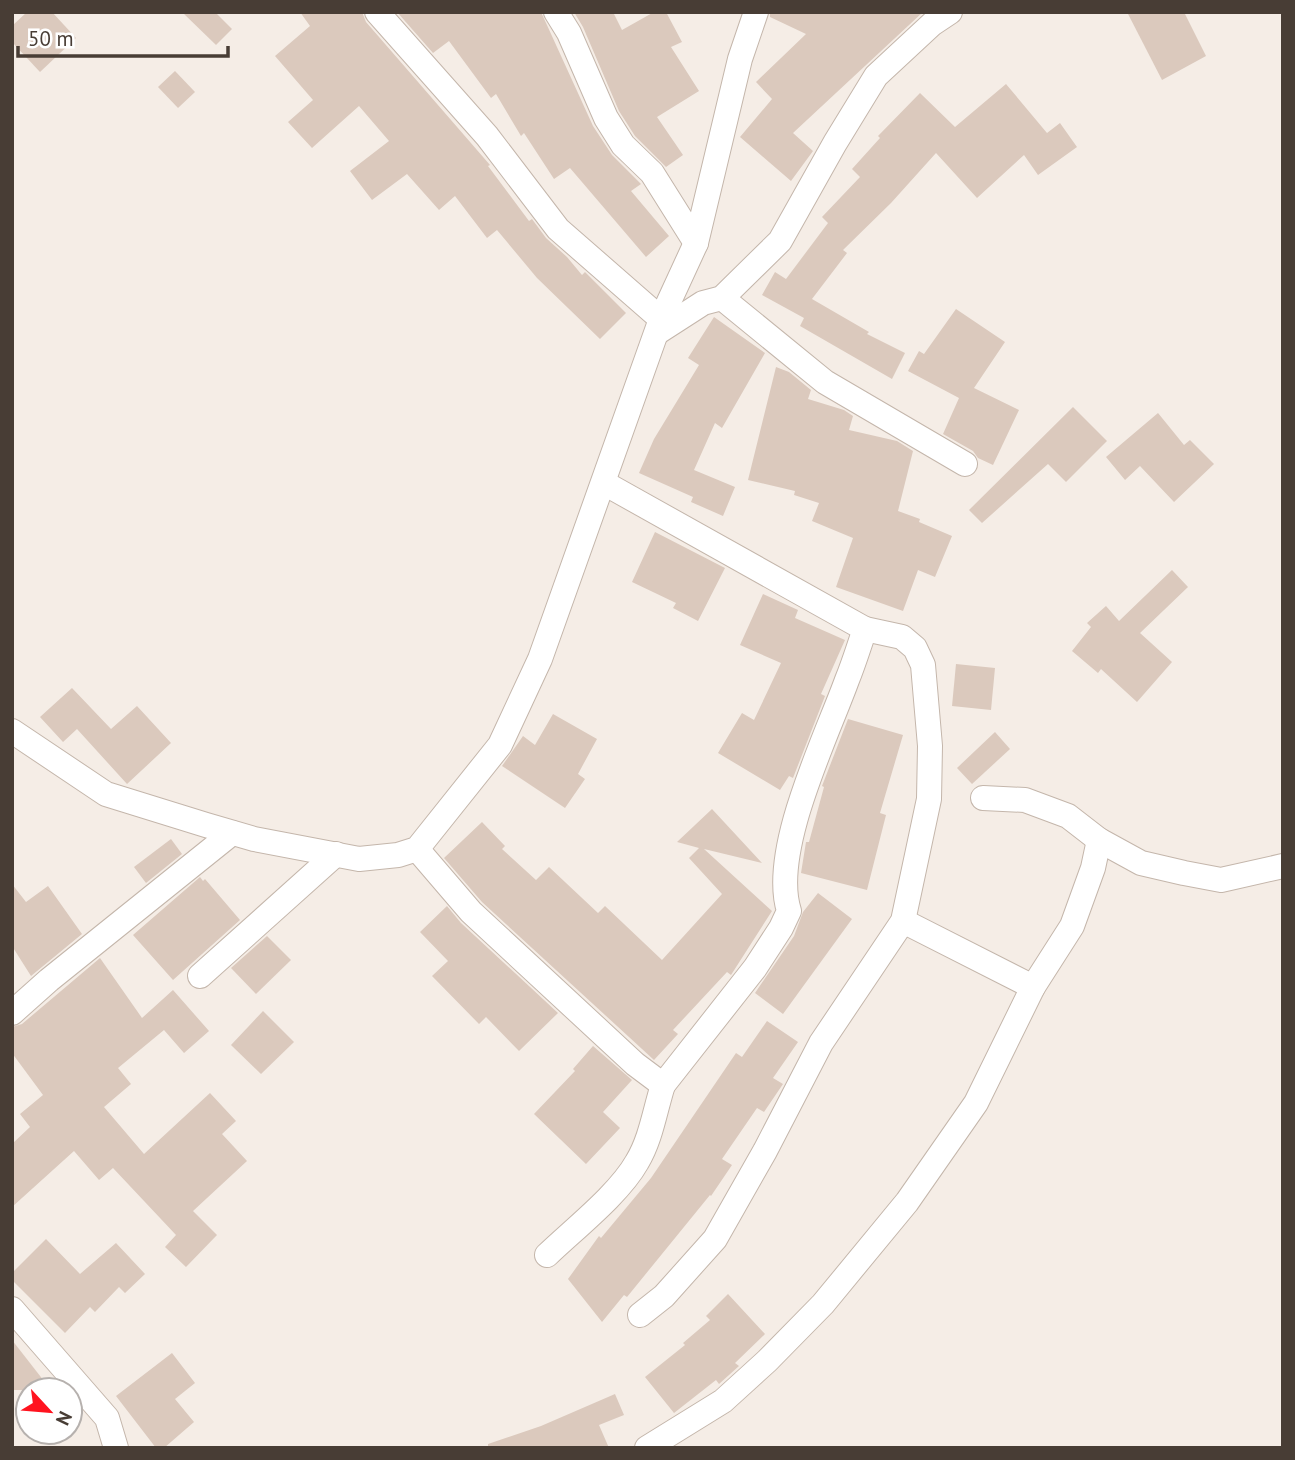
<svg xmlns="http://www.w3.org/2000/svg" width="1295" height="1460" viewBox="0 0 1295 1460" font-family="'PT Sans',sans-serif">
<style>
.building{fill:#dbc9bd}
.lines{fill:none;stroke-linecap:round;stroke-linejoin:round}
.minor-casing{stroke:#c4b6ab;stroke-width:26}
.minor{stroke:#fff;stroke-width:24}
</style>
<rect width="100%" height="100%" fill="#f5ede6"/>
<g class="building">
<polygon points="27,12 52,12 76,38 40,72 12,42 12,26"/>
<polygon points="182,12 215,12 232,29 216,45"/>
<polygon points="300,12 362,12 366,22 490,165 488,166 529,221 532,219 546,238 567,257 582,275 585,272 626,313 600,339 537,278 497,230 487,238 455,196 439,210 407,174 372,200 350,171 389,141 359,106 312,148 288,122 313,100 275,56 310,26"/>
<polygon points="397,12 541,12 593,126 612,155 641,184 631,191 669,236 646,257 570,168 554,179 524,133 521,136 496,94 491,98 449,41 433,53"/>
<polygon points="574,12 613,12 622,30 654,12 666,12 682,42 671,47 699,91 657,117 683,155 666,167 635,136 619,111 583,27"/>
<polygon points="770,12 923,12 793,133 813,151 791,181 740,137 772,99 756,82 806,34 770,17"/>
<polygon points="1127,12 1184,12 1206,56 1162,80"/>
<polygon points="175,71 195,92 178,108 158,87"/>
<polygon points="1006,84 1047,133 1060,123 1077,147 1038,175 1024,155 977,198 936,153 891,203 843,250 847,253 812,299 869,332 867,334 905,353 892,379 800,326 804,318 762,295 775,272 786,279 828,223 822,217 860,177 852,169 880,138 878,136 920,93 955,127"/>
<polygon points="956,309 1005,342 974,388 1019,410 993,465 978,458 973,451 943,434 959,398 908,371 919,351 924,354"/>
<polygon points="714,317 765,353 722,428 715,423 694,470 735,487 723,516 691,502 693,497 639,473 654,439 699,365 688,358"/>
<polygon points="776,367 789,372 811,390 808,399 844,410 853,416 849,430 897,441 913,451 898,511 920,519 919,522 952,536 935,577 918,570 903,611 836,587 853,538 812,521 819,503 794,495 795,491 748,480"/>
<polygon points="1073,407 1107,441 1066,482 1048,464 982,523 969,510"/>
<polygon points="1158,413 1184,445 1190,440 1214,464 1174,502 1140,466 1125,480 1106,457"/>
<polygon points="655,532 725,568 698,621 673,608 676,603 632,582"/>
<polygon points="1172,570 1188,587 1140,633 1172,662 1137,702 1101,669 1098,673 1072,651 1091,627 1087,623 1106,606 1119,621"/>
<polygon points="763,594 798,610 795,618 845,640 821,694 825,696 793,778 789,776 780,790 718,753 742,713 754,720 781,663 740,645"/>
<polygon points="956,664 995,668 991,710 952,706"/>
<polygon points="72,688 111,729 137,706 171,743 127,784 77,729 63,742 40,717"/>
<polygon points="553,714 597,739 578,774 585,779 565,808 502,766 523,736 535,745"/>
<polygon points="848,719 903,735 880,813 886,815 867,890 801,873 806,842 809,842 824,787 822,786"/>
<polygon points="995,732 1010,749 972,784 957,768"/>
<polygon points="712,809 762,863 704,849 772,911 731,975 727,972 673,1030 678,1034 654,1060 482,902 444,858 482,822 505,846 502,849 536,880 549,867 598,913 605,906 662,960 722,894 689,858 699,848 677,842"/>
<polygon points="171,839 182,854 146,883 134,867"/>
<polygon points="200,877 203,881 205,879 240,920 173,980 133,935"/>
<polygon points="12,884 26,902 48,886 82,934 31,976 12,946"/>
<polygon points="818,893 852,919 783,1014 755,993 794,936 803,912"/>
<polygon points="447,906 461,923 558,1013 519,1051 486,1017 479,1024 432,976 448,961 420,932"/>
<polygon points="267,936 291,960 256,994 231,968"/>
<polygon points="100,958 142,1018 173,990 209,1031 184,1053 164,1030 118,1068 131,1084 104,1107 144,1154 210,1093 236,1121 222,1134 247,1161 193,1211 217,1235 186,1267 165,1247 176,1235 113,1168 99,1180 74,1151 12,1207 12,1144 30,1127 20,1114 43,1095 12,1053 12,1027 22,1024"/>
<polygon points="263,1011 294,1042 261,1074 231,1045"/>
<polygon points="767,1021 798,1042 773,1078 783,1084 764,1112 757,1108 722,1159 732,1165 711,1196 710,1195 627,1297 624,1295 602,1322 568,1279 599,1236 601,1238 651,1178 736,1053 742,1057"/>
<polygon points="593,1046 632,1080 603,1112 620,1128 586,1164 534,1114 575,1071 573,1069"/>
<polygon points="46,1239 80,1274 116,1243 145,1274 125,1293 119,1287 95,1312 90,1307 65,1333 12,1280 12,1273"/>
<polygon points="728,1294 765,1334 735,1363 739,1366 719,1384 716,1380 674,1413 645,1377 685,1345 683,1343 710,1320 706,1316"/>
<polygon points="12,1340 51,1390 12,1390"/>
<polygon points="172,1353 195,1383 175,1399 194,1422 164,1448 156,1448 116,1396"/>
<polygon points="615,1394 624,1415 599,1425 609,1448 488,1448 488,1444 541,1426"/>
</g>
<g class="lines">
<g class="minor-casing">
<g id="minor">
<polyline points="377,12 487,136 558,229 661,319"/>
<polyline points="556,12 569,33 606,118 623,145 652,173 696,243"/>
<polyline points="722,298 825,382 965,464"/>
<polyline points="658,332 703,303 722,298 780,241 835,143 876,76 932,24 950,12"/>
<path d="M604,483L865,629C859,646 854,663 847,680C826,738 770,851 789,911L781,928L755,968L663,1085"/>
<polyline points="12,731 106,794 206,825 254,839 359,859 398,855 417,849 500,745 540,659 661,319 696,243 740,59 756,12"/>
<polyline points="983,798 1025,800 1068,816 1099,840 1141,863 1184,873 1221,880 1283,866"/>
<path d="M417,849L471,912L635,1064L663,1085C655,1110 651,1139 637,1162C619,1194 574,1229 547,1255"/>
<polyline points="903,921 1033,987"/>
<polyline points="200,976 336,854"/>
<polyline points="12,1013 49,980 232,833"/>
<polyline points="12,1309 107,1418 116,1448"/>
<polyline points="640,1315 664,1296 715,1239 765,1151 821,1043 903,921 929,799 930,746 923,665 915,648 902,637 865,629"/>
<polyline points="647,1448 723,1401 767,1361 823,1304 907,1202 976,1103 1033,987 1072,926 1093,868 1099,840"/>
</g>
</g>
<use href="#minor" class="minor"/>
</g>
<rect width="1295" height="1460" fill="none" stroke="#483d35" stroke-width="28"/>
<g transform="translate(49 1411) rotate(116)"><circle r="33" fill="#ffffff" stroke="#b6b1ae" stroke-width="2"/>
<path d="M0-5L12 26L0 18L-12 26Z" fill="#ff131f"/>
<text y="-10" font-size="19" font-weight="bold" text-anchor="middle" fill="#483d35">N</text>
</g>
<path d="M18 46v10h210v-10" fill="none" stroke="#483d35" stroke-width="3.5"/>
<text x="28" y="46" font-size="21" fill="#483d35" stroke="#ffffff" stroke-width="5" paint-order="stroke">50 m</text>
</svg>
